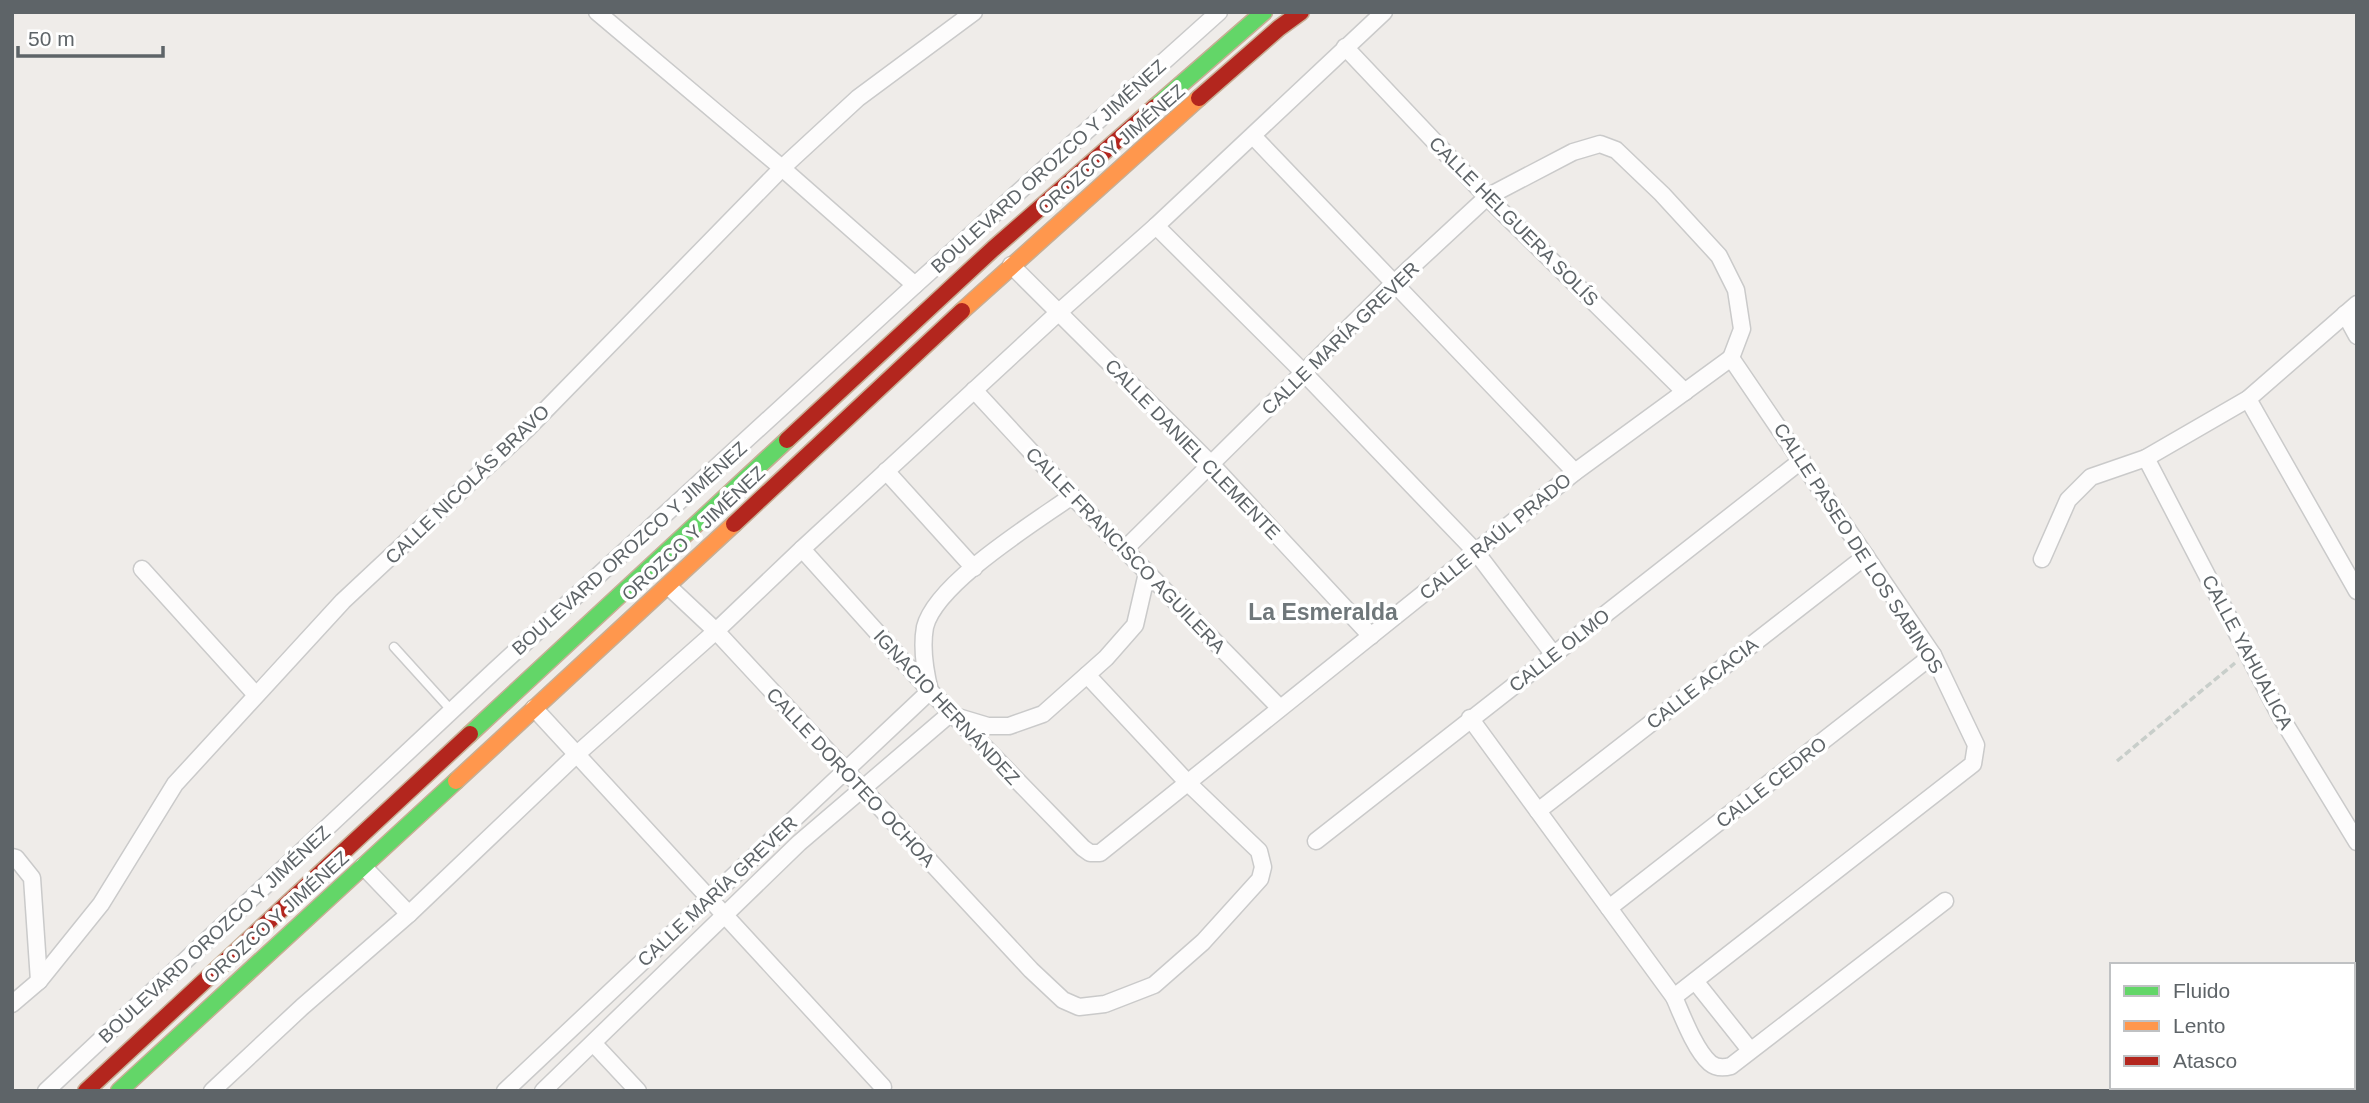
<svg xmlns="http://www.w3.org/2000/svg" width="2369" height="1103" viewBox="0 0 2369 1103" font-family="Helvetica,sans-serif">
<style>
.lines{fill:none;stroke-linecap:round;stroke-linejoin:round}
.lane-casing{stroke:#cacaca;stroke-width:11}
.street-casing{stroke:#cacaca;stroke-width:19}
.fast-casing{stroke:#c7ae95;stroke-width:19}
.slow-casing{stroke:#c7ae95;stroke-width:19}
.jam-casing{stroke:#c7ae95;stroke-width:19}
.path{stroke:#c8ceca;stroke-width:3.5;stroke-dasharray:7 3.5;stroke-linecap:butt}
.lane{stroke:#fdfcfc;stroke-width:8}
.street{stroke:#fdfcfc;stroke-width:16}
.fast{stroke:#63d668;stroke-width:16}
.slow{stroke:#ff974d;stroke-width:16}
.jam{stroke:#b3261e;stroke-width:16}
.labels{text-anchor:middle;stroke-width:7;stroke-linejoin:round;paint-order:stroke}
.street-label{font-size:19px;fill:#5e6468;stroke:#fff}
.quarter-label{font-size:23px;font-weight:bold;fill:#6f777a;stroke:#fff}
</style>
<rect width="100%" height="100%" fill="#efece9"/>
<g class="lines">
<g class="lane-casing">
<polyline id="lane" points="394,647 452,711"/>
</g>
<g class="street-casing">
<g id="street">
<polyline points="597,12 782,168 915,285"/>
<polyline points="1345,47 1487,197 1685,392"/>
<polyline points="1253,136 1575,472"/>
<polyline points="1156,226 1303,372 1476,552 1554,655"/>
<polyline points="1011,265 1212,465 1371,636"/>
<polyline points="2345,314 2357,336"/>
<polyline points="974,390 1072,496 1280,708"/>
<polyline points="2248,399 2357,591"/>
<polyline points="2146,458 2279,714 2357,842"/>
<polyline points="886,471 974,568"/>
<polyline points="802,549 930,691 1083,848 1090,853 1100,853 1575,472 1731,358"/>
<polyline points="1125,549 1393,284 1487,197 1573,152 1600,144 1616,150 1662,194 1719,256 1736,290 1742,329 1731,358"/>
<polyline points="2042,559 2068,500 2091,477 2146,458 2248,399 2357,304"/>
<polyline points="142,569 256,695"/>
<polyline points="668,586 716,631 1031,970 1063,1000 1079,1007 1105,1004 1154,985 1203,942 1260,879 1263,867 1259,851 1187,782 1087,675"/>
<polyline points="534,708 883,1087"/>
<polyline points="958,717 988,726 1009,726 1043,714 1106,658 1135,625 1147,573"/>
<path d="M1470,718L1674,997C1682,1015 1695,1050 1710,1063C1716,1068 1724,1068 1731,1066L1945,901"/>
<polyline points="1538,811 1866,556"/>
<polyline points="1316,841 1802,460"/>
<polyline points="12,857 16,858 32,878 39,981"/>
<polyline points="363,866 409,914"/>
<polyline points="1609,908 1933,655"/>
<polyline points="1695,981 1750,1050"/>
<polyline points="1674,997 1973,764 1976,745 1933,655 1731,358"/>
<polyline points="12,1004 39,981 101,904 175,784 343,601 527,429 782,168 858,98 974,12"/>
<polyline points="594,1044 638,1091"/>
<polyline points="46,1091 493,672 915,285 1219,12"/>
<polyline points="212,1091 302,1007 409,914 577,754 716,631 802,549 1059,312 1156,226 1384,12"/>
<path d="M505,1091L930,691C925,671 921,649 925,627C936,583 1034,523 1072,496"/>
<polyline points="543,1091 799,843 951,713"/>
</g>
</g>
<g class="fast-casing">
<g id="fast">
<polyline points="1155,107 1264,12"/>
<polyline points="470,734 787,440"/>
<polyline points="119,1091 456,781"/>
</g>
</g>
<g class="slow-casing">
<g id="slow">
<polyline points="962,311 1199,98"/>
<polyline points="456,781 734,524"/>
</g>
</g>
<g class="jam-casing">
<g id="jam">
<polyline points="1199,98 1279,28 1301,12"/>
<polyline points="787,440 993,249 1155,107"/>
<polyline points="734,524 962,311"/>
<polyline points="86,1091 470,734"/>
</g>
</g>
<polyline class="path" points="2117,761 2235,663"/>
<use href="#lane" class="lane"/>
<use href="#street" class="street"/>
<use href="#fast" class="fast"/>
<use href="#slow" class="slow"/>
<use href="#jam" class="jam"/>
</g>
<g class="labels">
<g class="street-label">
<text transform="translate(1111 149) rotate(-41)" y="7">OROZCO Y JIMÉNEZ</text>
<text transform="translate(1048 166) rotate(-42)" y="7">BOULEVARD OROZCO Y JIMÉNEZ</text>
<text transform="translate(1514 221) rotate(45)" y="7">CALLE HELGUERA SOLÍS</text>
<text transform="translate(1340 338) rotate(-44)" y="7">CALLE MARÍA GREVER</text>
<text transform="translate(1193 449) rotate(46)" y="7">CALLE DANIEL CLEMENTE</text>
<text transform="translate(467 484) rotate(-44)" y="7">CALLE NICOLÁS BRAVO</text>
<text transform="translate(693 533) rotate(-43)" y="7">OROZCO Y JIMÉNEZ</text>
<text transform="translate(1495 536) rotate(-39)" y="7">CALLE RAÚL PRADO</text>
<text transform="translate(629 548) rotate(-42)" y="7">BOULEVARD OROZCO Y JIMÉNEZ</text>
<text transform="translate(1859 548) rotate(57)" y="7">CALLE PASEO DE LOS SABINOS</text>
<text transform="translate(1126 550) rotate(46)" y="7">CALLE FRANCISCO AGUILERA</text>
<text transform="translate(1559 650) rotate(-38)" y="7">CALLE OLMO</text>
<text transform="translate(2248 652) rotate(62)" y="7">CALLE YAHUALICA</text>
<text transform="translate(1702 683) rotate(-38)" y="7">CALLE ACACIA</text>
<text transform="translate(947 707) rotate(47)" y="7">IGNACIO HERNÁNDEZ</text>
<text transform="translate(851 777) rotate(47)" y="7">CALLE DOROTEO OCHOA</text>
<text transform="translate(1771 782) rotate(-38)" y="7">CALLE CEDRO</text>
<text transform="translate(717 891) rotate(-43)" y="7">CALLE MARÍA GREVER</text>
<text transform="translate(276 917) rotate(-42)" y="7">OROZCO Y JIMÉNEZ</text>
<text transform="translate(214 934) rotate(-43)" y="7">BOULEVARD OROZCO Y JIMÉNEZ</text>
</g>
<g class="quarter-label">
<text x="1323" y="620">La Esmeralda</text>
</g>
</g>
<rect width="2369" height="1103" fill="none" stroke="#5e6468" stroke-width="28"/>
<rect x="2110" y="963" width="245" height="126" fill="#ffffff" stroke="#bfc1c3" stroke-width="2"/>
<rect x="2124" y="986" width="35" height="10" fill="#63d668" stroke="#bfc1c3" stroke-width="2"/>
<text x="2173" y="998" font-size="21" fill="#5e6468">Fluido</text>
<rect x="2124" y="1021" width="35" height="10" fill="#ff974d" stroke="#bfc1c3" stroke-width="2"/>
<text x="2173" y="1033" font-size="21" fill="#5e6468">Lento</text>
<rect x="2124" y="1056" width="35" height="10" fill="#b3261e" stroke="#bfc1c3" stroke-width="2"/>
<text x="2173" y="1068" font-size="21" fill="#5e6468">Atasco</text>
<path d="M18 46v10h145v-10" fill="none" stroke="#5e6468" stroke-width="3.5"/>
<text x="28" y="46" font-size="21" fill="#5e6468" stroke="#ffffff" stroke-width="5" paint-order="stroke">50 m</text>
</svg>
